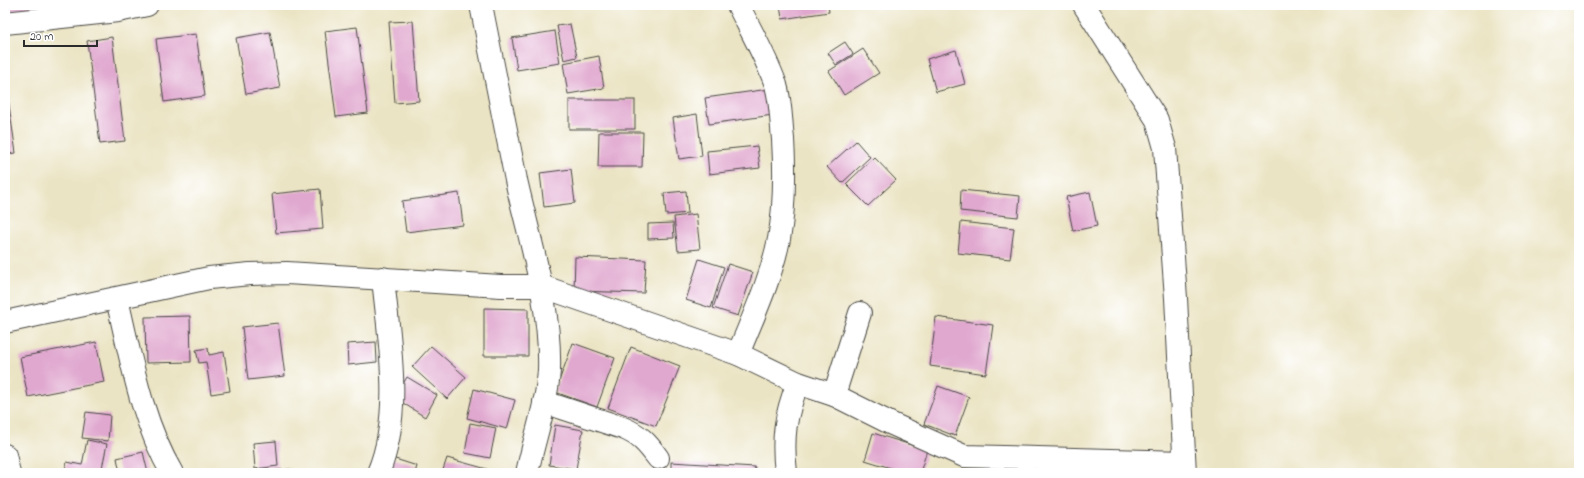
<svg xmlns="http://www.w3.org/2000/svg" width="1584" height="478" viewBox="0 0 1584 478" font-family="'Indie Flower',sans-serif">
<style>
.building{fill:#e0a7cf}
.lines{fill:none;stroke-linecap:round;stroke-linejoin:round}
.minor-casing{stroke:#484742;stroke-width:24}
.minor{stroke:#fff;stroke-width:22}
</style>
<rect width="100%" height="100%" fill="#fff"/>
<filter id="ink" filterUnits="userSpaceOnUse"><feTurbulence type="fractalNoise" baseFrequency=".025" numOctaves="2"/><feDisplacementMap in="SourceGraphic" scale="8" xChannelSelector="R" yChannelSelector="G"/><feConvolveMatrix kernelMatrix="1 2 1 2 8 2 1 2 1" color-interpolation-filters="sRGB"/></filter>
<filter id="wash" filterUnits="userSpaceOnUse"><feTurbulence type="fractalNoise" baseFrequency=".012" numOctaves="4" result="noise"/><feDisplacementMap in="SourceGraphic" scale="16" xChannelSelector="R" yChannelSelector="G"/><feGaussianBlur stdDeviation="0.9" result="paint"/><feColorMatrix in="noise" values="0 0 0 0 0 0 0 0 0 0 0 0 0 0 0 0 0 1.4 0 .05"/><feComposite in="paint" operator="in"/></filter>
<g filter="url(#wash)">
<rect width="100%" height="100%" fill="#ebe4c4"/>
<g id="blocks">
<g class="building">
<polygon points="5,5 36,5 38,14 8,20"/>
<polygon points="50,5 80,5 51,11"/>
<polygon points="780,5 828,5 829,12 782,19"/>
<polygon points="413,21 419,101 395,103 389,22"/>
<polygon points="570,24 577,57 564,60 557,26"/>
<polygon points="357,27 368,113 336,117 325,31"/>
<polygon points="555,31 560,63 517,70 512,38"/>
<polygon points="270,32 280,88 246,94 236,38"/>
<polygon points="196,34 205,96 164,102 156,39"/>
<polygon points="112,37 125,141 100,144 87,41"/>
<polygon points="845,42 853,54 836,65 828,53"/>
<polygon points="863,49 879,73 844,95 829,71"/>
<polygon points="956,50 965,84 936,92 927,59"/>
<polygon points="599,56 604,88 568,94 563,63"/>
<polygon points="5,78 16,153 5,154"/>
<polygon points="769,89 773,115 709,124 705,98"/>
<rect x="569" y="100" width="66" height="29"/>
<polygon points="697,114 702,156 679,159 673,118"/>
<polygon points="599,132 643,132 642,167 598,167"/>
<polygon points="856,141 870,157 842,183 827,167"/>
<polygon points="757,146 760,168 709,174 707,151"/>
<polygon points="874,157 896,180 868,206 846,184"/>
<polygon points="571,169 575,203 544,207 540,173"/>
<polygon points="320,189 323,229 276,233 272,194"/>
<polygon points="961,190 1020,196 1018,217 960,211"/>
<polygon points="686,191 688,213 666,215 664,193"/>
<polygon points="1090,192 1097,226 1073,231 1066,197"/>
<polygon points="459,193 463,225 406,232 402,201"/>
<polygon points="696,214 700,249 678,251 674,217"/>
<polygon points="961,222 1014,228 1010,259 958,253"/>
<polygon points="673,223 674,238 648,239 648,224"/>
<polygon points="575,257 646,260 644,293 574,291"/>
<polygon points="699,259 724,267 711,308 686,300"/>
<polygon points="728,264 753,272 738,316 713,308"/>
<polygon points="484,308 528,309 528,356 484,356"/>
<polygon points="190,316 191,362 146,363 145,317"/>
<polygon points="936,317 993,325 986,374 930,366"/>
<polygon points="278,323 285,376 248,380 242,327"/>
<polygon points="96,342 104,382 28,397 20,357"/>
<polygon points="376,342 377,362 348,365 347,344"/>
<polygon points="573,343 615,358 597,407 555,392"/>
<polygon points="431,346 466,377 447,399 412,367"/>
<polygon points="631,347 680,366 656,426 608,408"/>
<polygon points="208,348 209,355 224,352 230,391 211,394 206,362 199,363 196,350"/>
<polygon points="407,377 437,395 425,417 395,398"/>
<polygon points="938,386 969,397 955,436 924,424"/>
<polygon points="474,389 515,400 507,429 467,418"/>
<polygon points="86,412 110,415 108,441 82,438"/>
<polygon points="470,423 496,428 490,458 465,453"/>
<polygon points="555,425 583,430 576,469 549,465"/>
<polygon points="873,433 927,450 920,473 907,473 865,460"/>
<polygon points="87,440 107,444 101,473 64,473 67,462 82,465"/>
<polygon points="276,441 278,466 255,469 253,443"/>
<polygon points="143,452 148,473 120,473 117,458"/>
<polygon points="389,457 417,466 415,473 384,473"/>
<polygon points="447,458 487,469 486,473 442,473"/>
<polygon points="671,462 755,467 754,473 671,473"/>
<polygon points="291,469 292,473 251,473 251,472"/>
</g>
</g>
</g>
<g filter="url(#ink)">
<use href="#blocks" fill-opacity="0" stroke="#484742" stroke-width="1"/>
<g class="lines">
<g class="minor-casing">
<g id="minor">
<path d="M481,5C493,63 504,122 516,180C530,242 551,305 549,370C547,404 534,439 527,473"/>
<polyline points="1084,5 1157,120 1165,148 1176,298 1185,473"/>
<polyline points="5,23 118,11 147,5"/>
<path d="M117,299C131,358 141,420 172,473"/>
<polyline points="5,322 209,278 250,274 287,273 501,286 541,286 738,354 798,383 834,395 892,424 964,456 1184,462"/>
<path d="M738,354C753,317 771,279 779,239C785,206 785,173 783,139C781,121 781,102 776,85C766,57 751,31 738,5"/>
<polyline points="834,395 860,313"/>
<path d="M544,402L623,428C640,435 647,443 658,458"/>
<polyline points="5,455 9,473"/>
<path d="M378,473C403,414 389,340 383,278"/>
<path d="M786,473C782,438 785,415 798,383"/>
</g>
</g>
<use href="#minor" class="minor"/>
</g>
</g>
<rect width="1584" height="478" fill="none" stroke="#fff" stroke-width="20"/>
<path d="M24 40v6h73v-6" fill="none" stroke="#2b2b2b" stroke-width="2"/>
<text x="30" y="40" font-size="12" fill="#2b2b2b" stroke="#ffffff" stroke-width="3" paint-order="stroke">20 m</text>
</svg>
